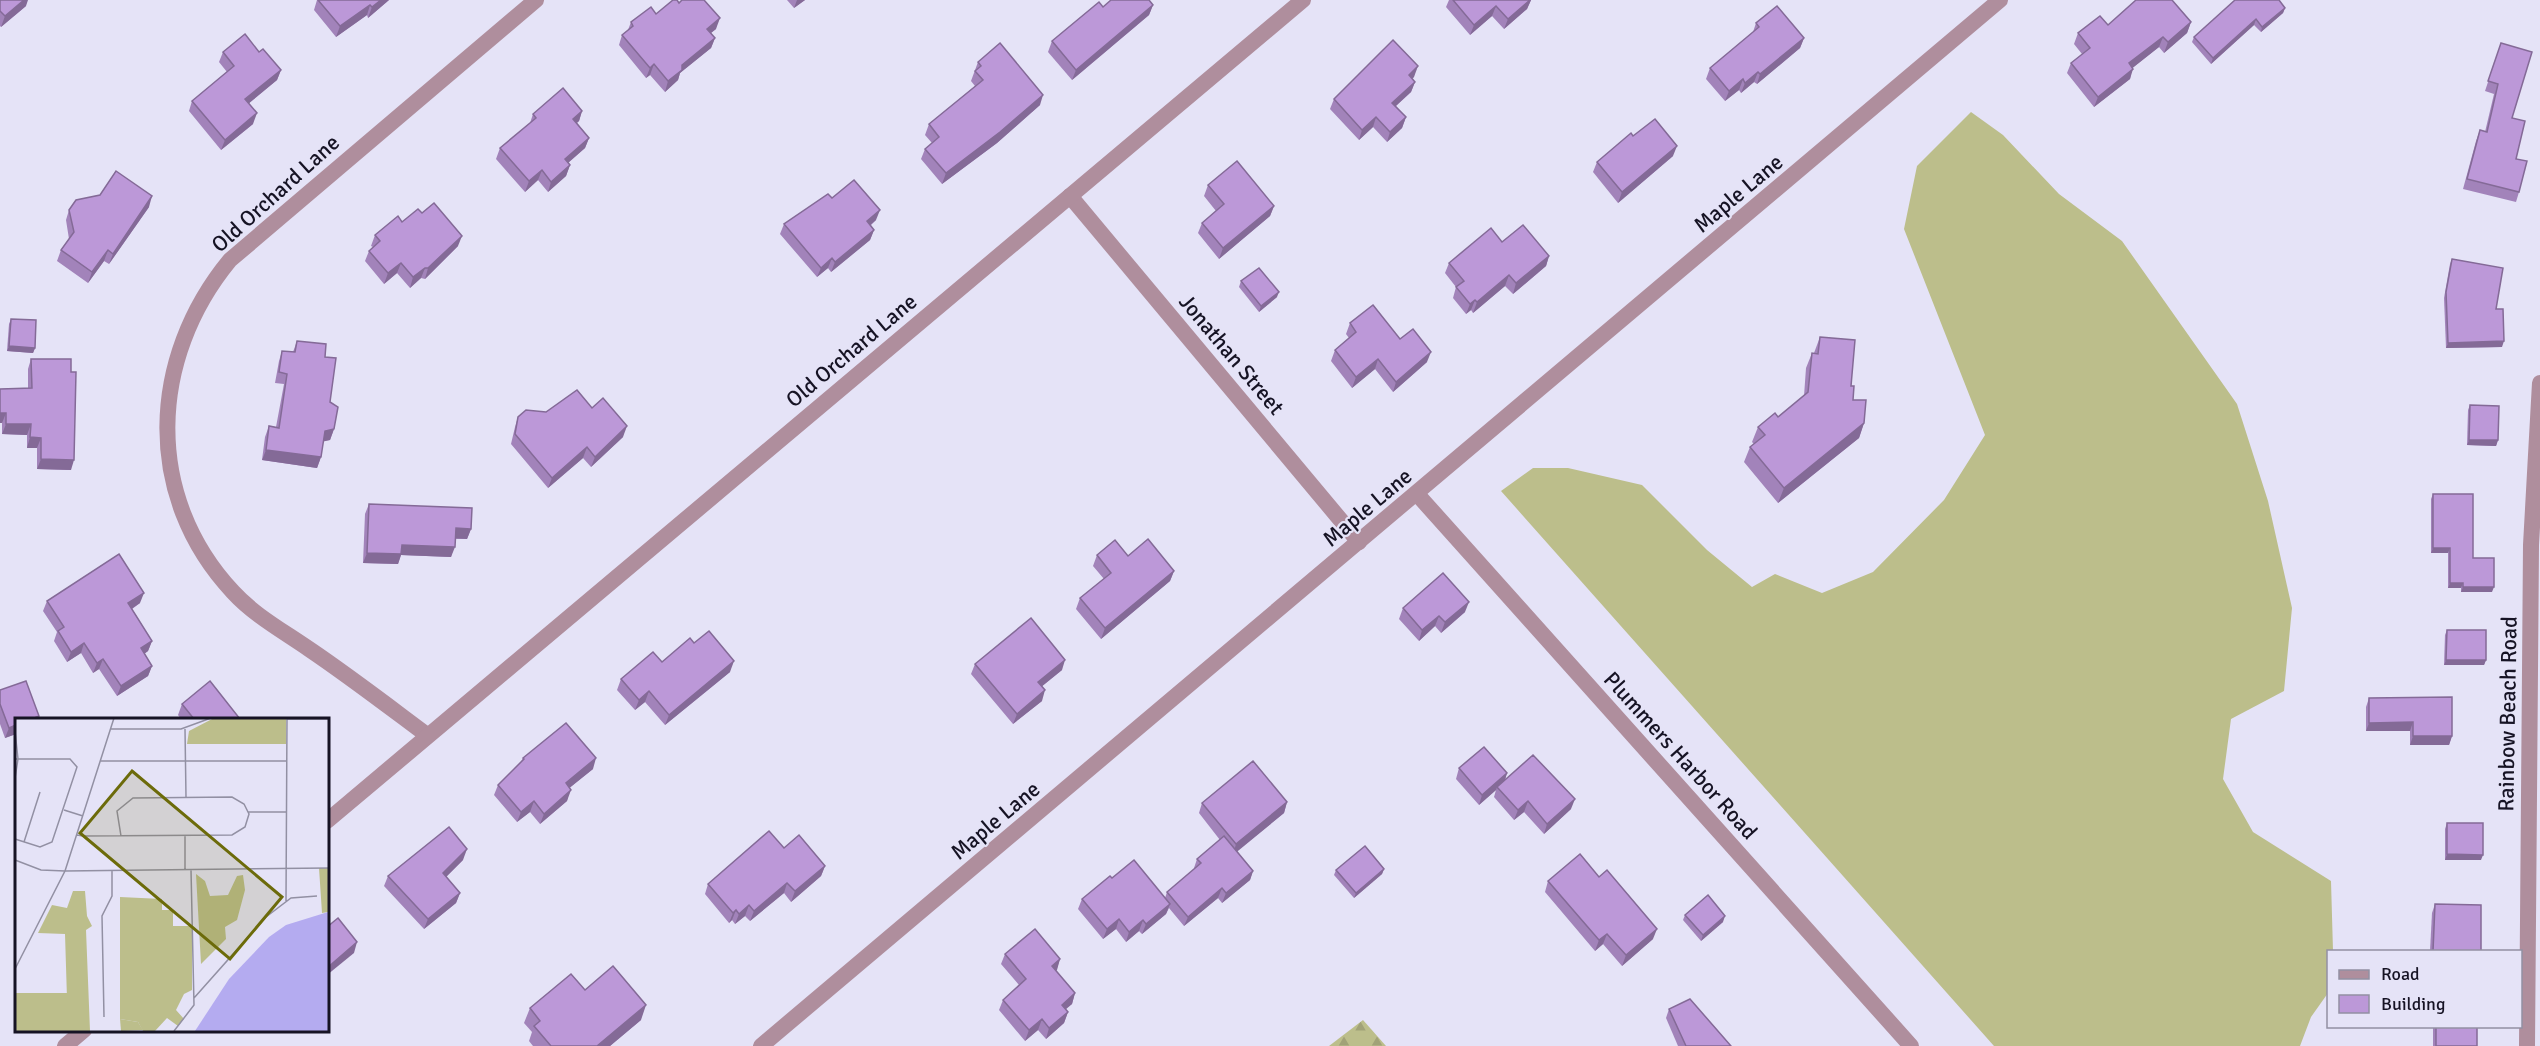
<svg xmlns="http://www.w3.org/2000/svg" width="2540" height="1046" viewBox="0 0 2540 1046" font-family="Signika,sans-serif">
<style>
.grass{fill:#bcbe8b}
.forest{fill:url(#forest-firs)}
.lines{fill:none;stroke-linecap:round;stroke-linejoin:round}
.minor{stroke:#af8e9d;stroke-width:16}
.wall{fill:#a283ba}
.shaded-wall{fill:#846a97}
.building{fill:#bc98d8;stroke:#846a97;stroke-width:1.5}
.labels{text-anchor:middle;stroke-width:4.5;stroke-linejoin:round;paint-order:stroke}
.street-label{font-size:22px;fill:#161324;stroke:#e5e3f7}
.inset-road{fill:none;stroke:#9290a3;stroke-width:1.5}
.view{fill:#6c6b0a;fill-opacity:0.15;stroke:#6c6b0a;stroke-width:3}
.inset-edge{fill:none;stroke:#161324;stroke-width:3}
</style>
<defs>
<pattern id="forest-firs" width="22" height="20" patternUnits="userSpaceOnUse" patternTransform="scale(1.5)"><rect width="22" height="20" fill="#bcbe8b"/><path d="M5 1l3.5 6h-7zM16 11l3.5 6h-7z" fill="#a1a278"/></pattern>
</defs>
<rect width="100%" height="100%" fill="#e5e3f7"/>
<polygon class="grass" points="1971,112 2003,135 2059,194 2122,241 2237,404 2268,501 2292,608 2284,691 2231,719 2223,779 2253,832 2331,881 2333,951 2328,952 2328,993 2311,1017 2300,1046 1994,1046 1501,491 1533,468 1568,468 1642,485 1707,550 1752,587 1775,574 1822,593 1873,572 1944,500 1985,435 1904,229 1917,166"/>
<polygon class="forest" points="1363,1020 1386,1046 1329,1046"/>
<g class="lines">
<g class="minor">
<polyline points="1070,196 1359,542"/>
<polyline points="1417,494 1911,1046"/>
<path d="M427,735C388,706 349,676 309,649C283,631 254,615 233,592C143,496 149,358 230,260L536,0"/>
<polyline points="327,821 1303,0"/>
<polyline points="65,1046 84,1030"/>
<polyline points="761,1046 2000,0"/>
<polyline points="2527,1046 2531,545 2540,383"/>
</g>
</g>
<g class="wall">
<polygon points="0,0 26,6 1,27 0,26"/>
<polygon points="317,0 389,0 368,18 367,15 336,37 314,10"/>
<polygon points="787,0 805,0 794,8"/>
<polygon points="1449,0 1531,0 1527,9 1504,29 1492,16 1470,35 1446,7"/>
<polygon points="679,3 716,29 711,33 715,38 711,48 680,73 678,80 665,92 650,75 646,78 619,45 622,35 628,30 631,22 656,14"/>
<polygon points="1153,5 1149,15 1072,80 1048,52 1052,41 1103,7"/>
<polygon points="2285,8 2283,13 2261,32 2254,25 2211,64 2192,42 2194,37"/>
<polygon points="2191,22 2187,33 2164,53 2159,47 2132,68 2130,79 2094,107 2067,73 2071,63 2082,54 2074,44 2078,33 2108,25"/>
<polygon points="1756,23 1804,38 1800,48 1757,84 1754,82 1741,93 1739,90 1725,101 1706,79 1710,68 1753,32"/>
<polygon points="2501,43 2512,118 2519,192 2516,202 2463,189 2476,141 2480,130 2485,132 2494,94 2485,91"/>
<polygon points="223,52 259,52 281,70 277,80 249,103 253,124 221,150 189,111 192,101 227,72 219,62"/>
<polygon points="978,62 1040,105 997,143 942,184 921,159 925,149 932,143 925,135 929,124 975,86 971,81"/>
<polygon points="1414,77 1412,79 1415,82 1411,92 1396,106 1406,117 1402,128 1387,142 1373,127 1359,140 1330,109 1334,99"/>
<polygon points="582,111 579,121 577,123 589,138 585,148 568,163 570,165 566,176 548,192 538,180 525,192 496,159 500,148 530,123 533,114"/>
<polygon points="1633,136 1673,156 1618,203 1593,172 1597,162"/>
<polygon points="1208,185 1274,206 1270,216 1219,259 1198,233 1202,223 1216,211 1204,196"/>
<polygon points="832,198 876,220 870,226 874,230 870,240 831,272 828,268 817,277 780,234 784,224"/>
<polygon points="149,207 109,264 104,261 88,283 57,261 61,250 69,239 66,220 69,210"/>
<polygon points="422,213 458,246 425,279 421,278 410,288 397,273 384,284 365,261 369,251 373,247 371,246 375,235"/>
<polygon points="1502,242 1549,256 1546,266 1513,294 1505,286 1473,313 1471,310 1466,314 1453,298 1456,287 1445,273 1449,263"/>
<polygon points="2452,259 2502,347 2446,348 2444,298 2450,264"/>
<polygon points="1241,281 1277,297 1259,312 1239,287"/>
<polygon points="11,319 35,348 33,353 7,351 9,324"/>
<polygon points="1350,323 1400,339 1427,362 1393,392 1375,369 1352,388 1331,361 1335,350 1349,338 1346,334"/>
<polygon points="1820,337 1851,386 1853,400 1864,423 1859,438 1778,503 1744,462 1750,447 1754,444 1752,442 1758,427 1778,417 1804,396 1806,368 1812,353 1814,353"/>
<polygon points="297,341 325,357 334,429 330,440 323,441 321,457 317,468 262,460 265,437 269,426 276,427 284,384 275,383 279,361 282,351 293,352"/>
<polygon points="31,359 71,470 37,469 37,448 27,448 27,435 2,434 2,423 0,389 28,388 28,369"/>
<polygon points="2470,405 2498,440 2496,446 2467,445 2468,410"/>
<polygon points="592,408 623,437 591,467 583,458 548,488 511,444 515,427 518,417 546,412"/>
<polygon points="2433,494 2473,558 2492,592 2461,592 2461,588 2448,588 2448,553 2431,553 2431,499"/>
<polygon points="369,504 471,529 467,539 455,539 451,557 401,555 398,564 363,563 365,514"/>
<polygon points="1097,555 1174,571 1170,581 1101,639 1076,609 1080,598 1104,579 1093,566"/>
<polygon points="47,601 140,603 132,609 152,641 148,651 144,654 152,666 148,676 117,696 99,669 93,673 81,653 67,662 54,641 57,632 43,611"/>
<polygon points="1403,608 1465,612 1441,633 1435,626 1419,641 1399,619"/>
<polygon points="2447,630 2486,660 2484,665 2444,665 2445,635"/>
<polygon points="694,643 730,672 665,725 645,702 635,710 617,690 621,679 662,662"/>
<polygon points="975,664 1062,670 1042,686 1042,701 1013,724 971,674"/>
<polygon points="0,690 16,719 16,734 5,738 0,724"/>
<polygon points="2369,698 2452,736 2449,745 2410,745 2410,731 2366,731 2366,707"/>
<polygon points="182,704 240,719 181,719 178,715"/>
<polygon points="523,758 593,769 569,788 567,801 540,824 530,812 517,822 494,795 498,785 521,762"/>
<polygon points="1459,768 1507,773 1505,780 1571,809 1544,834 1524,812 1514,820 1494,797 1496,790 1479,805 1456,779"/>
<polygon points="1287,802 1284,813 1237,851 1253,871 1250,880 1222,903 1218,898 1184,926 1169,908 1166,914 1142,934 1139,931 1126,942 1116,929 1103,939 1078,909 1082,899 1112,878 1165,898 1167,892 1195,869 1194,868 1197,859 1220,840 1199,813 1202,803"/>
<polygon points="2447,823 2481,860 2445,860 2445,829"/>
<polygon points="784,848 825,866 821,876 791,902 784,893 750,921 745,916 735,924 732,920 729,923 705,894 708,884"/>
<polygon points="463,860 446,877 460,893 456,903 424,929 384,886 388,876"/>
<polygon points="1384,869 1382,874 1354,898 1334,875 1336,870"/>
<polygon points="1599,877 1653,939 1622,966 1603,944 1595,951 1545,892 1548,881"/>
<polygon points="2435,904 2481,951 2430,951 2432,913"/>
<polygon points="1685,915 1723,922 1701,941 1683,920"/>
<polygon points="1005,954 1060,959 1056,971 1075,993 1072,1004 1065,1009 1068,1012 1064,1023 1046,1039 1038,1030 1025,1041 999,1010 1003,1000 1019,985 1001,964"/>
<polygon points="585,990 641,1020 610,1046 533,1046 529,1041 532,1032 524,1023 530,1008"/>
<polygon points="1669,1009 1731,1046 1678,1046 1666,1018"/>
<rect x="2433" y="1026" width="44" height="20"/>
</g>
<g class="shaded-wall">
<polygon points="24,0 28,0 26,6 1,27 5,16"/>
<polygon points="381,0 389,0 368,18 372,7"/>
<polygon points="797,0 805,0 794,8"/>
<polygon points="1530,0 1531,0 1527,9 1504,29 1508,19"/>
<polygon points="370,5 367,15 336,37 340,26"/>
<polygon points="1153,5 1149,15 1072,80 1076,70"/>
<polygon points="1496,6 1492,16 1470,35 1474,25"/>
<polygon points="2285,8 2283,13 2261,32 2262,27"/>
<polygon points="720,18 716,29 703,39 707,29"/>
<polygon points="2256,19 2254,25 2211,64 2213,58"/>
<polygon points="2191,22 2187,33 2164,53 2168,42"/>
<polygon points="2163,37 2159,47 2125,74 2129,63"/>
<polygon points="715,38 711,48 680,73 678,80 665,92 668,81 682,65"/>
<polygon points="1804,38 1800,48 1757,84 1760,74"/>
<polygon points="654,64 650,75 646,78 650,68"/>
<polygon points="1418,66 1414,77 1405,85 1409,75"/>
<polygon points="2133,69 2130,79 2094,107 2098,97"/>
<polygon points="281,70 277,80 242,109 245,99"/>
<polygon points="1758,72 1754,82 1741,93 1745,83"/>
<polygon points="1743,79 1739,90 1725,101 1729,91"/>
<polygon points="1415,82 1411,92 1388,113 1392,103"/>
<polygon points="1043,95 1040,105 997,143 942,184 946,173"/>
<polygon points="582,111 579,121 569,129 573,119"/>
<polygon points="257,113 253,124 221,150 225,140"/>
<polygon points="1376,117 1373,127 1359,140 1362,130"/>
<polygon points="1406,117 1402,128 1387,142 1390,132"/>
<polygon points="589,138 585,148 561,169 565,159"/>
<polygon points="1677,146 1673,156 1618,203 1622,192"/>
<polygon points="570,165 566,176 548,192 551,182"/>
<polygon points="542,170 538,180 525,192 529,181"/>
<polygon points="152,196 149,207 109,264 113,254"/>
<polygon points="1274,206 1270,216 1219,259 1223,248"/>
<polygon points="880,210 876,220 863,231 867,221"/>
<polygon points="874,230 870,240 831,272 835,262"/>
<polygon points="462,236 458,246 425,279 428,268"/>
<polygon points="108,250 104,261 88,283 92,272"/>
<polygon points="1549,256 1546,266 1513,294 1516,283"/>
<polygon points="832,258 828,268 817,277 821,268"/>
<polygon points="401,263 397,273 384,284 388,273"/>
<polygon points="425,268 421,278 410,288 413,277"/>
<polygon points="1509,275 1505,286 1473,313 1477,302"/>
<polygon points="1279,292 1277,297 1259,312 1261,306"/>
<polygon points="1475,300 1471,310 1466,314 1470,304"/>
<polygon points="2504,341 2502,347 2446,348 2448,343"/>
<polygon points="9,346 35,348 33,353 7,351"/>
<polygon points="1431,352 1427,362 1393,392 1396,382"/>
<polygon points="1378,359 1375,369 1352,388 1356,377"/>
<polygon points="0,413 6,413 2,423 0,423"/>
<polygon points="1864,423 1859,438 1778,503 1784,488"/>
<polygon points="6,424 31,424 27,435 2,434"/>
<polygon points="627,426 623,437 591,467 595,457"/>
<polygon points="334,429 330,440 321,442 325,431"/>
<polygon points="30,437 41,438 37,448 27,448"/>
<polygon points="2469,440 2498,440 2496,446 2467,445"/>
<polygon points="587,447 583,458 548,488 552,478"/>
<polygon points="266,450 321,457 317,468 262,460"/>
<polygon points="41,459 74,460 71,470 37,469"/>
<polygon points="456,528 471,529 467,539 452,538"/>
<polygon points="402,545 455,547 451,557 401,555 398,564 363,563 367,553"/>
<polygon points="2433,548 2450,548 2448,553 2431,553"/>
<polygon points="1174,571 1170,581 1101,639 1105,628"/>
<polygon points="2450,583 2463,583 2461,588 2448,588"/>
<polygon points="2463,587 2494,587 2492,592 2461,592"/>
<polygon points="144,593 140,603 124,614 128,603"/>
<polygon points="1469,602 1465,612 1441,633 1445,622"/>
<polygon points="1439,616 1435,626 1419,641 1422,630"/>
<polygon points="152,641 148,651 137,659 141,648"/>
<polygon points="84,643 81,653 67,662 71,652"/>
<polygon points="103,659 99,669 93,673 97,663"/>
<polygon points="1065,660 1062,670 1035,692 1038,682"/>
<polygon points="2446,660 2486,660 2484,665 2444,665"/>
<polygon points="734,661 730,672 665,725 669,715"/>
<polygon points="152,666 148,676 117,696 121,686"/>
<polygon points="1045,690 1042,701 1013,724 1017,714"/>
<polygon points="649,691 645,702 635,710 639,700"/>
<polygon points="2413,722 2410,731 2366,731 2369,723"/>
<polygon points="16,725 16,734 5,738 9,728"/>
<polygon points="2413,736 2452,736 2449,745 2410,745"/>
<polygon points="596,758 593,769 562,794 566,783"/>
<polygon points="1507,773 1504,783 1497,787 1496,790 1479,805 1482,795"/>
<polygon points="571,790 567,801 540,824 544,814"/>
<polygon points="1575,799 1571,809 1544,834 1547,824"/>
<polygon points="534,801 530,812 517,822 521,812"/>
<polygon points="1528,801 1524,812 1514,820 1518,810"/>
<polygon points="1287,802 1284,813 1233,855 1236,844"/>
<polygon points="467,849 463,860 439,884 443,873"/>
<polygon points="2447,854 2483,855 2481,860 2445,860"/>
<polygon points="825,866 821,876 791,902 795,891"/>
<polygon points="1384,869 1382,874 1354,898 1356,893"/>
<polygon points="1253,871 1250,880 1222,903 1226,893"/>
<polygon points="787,883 784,893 750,921 754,911"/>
<polygon points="1222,888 1218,898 1184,926 1188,917"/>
<polygon points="460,893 456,903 424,929 428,919"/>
<polygon points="1170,904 1166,914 1142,934 1146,924"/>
<polygon points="749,905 745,916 735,924 739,914"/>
<polygon points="736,910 732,920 729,923 733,913"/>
<polygon points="1725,916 1723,922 1701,941 1703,935"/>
<polygon points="1119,919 1116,929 1103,939 1107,929"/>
<polygon points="1143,920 1139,931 1126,942 1129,932"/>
<polygon points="1657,929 1653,939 1622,966 1626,955"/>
<polygon points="1607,934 1603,944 1595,951 1599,940"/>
<polygon points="357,942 354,953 327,975 327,968"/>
<polygon points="1060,959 1057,970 1048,977 1052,966"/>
<polygon points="1075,993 1072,1004 1058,1016 1062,1005"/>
<polygon points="646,1005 641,1020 610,1046 597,1046"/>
<polygon points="1068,1012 1064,1023 1046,1039 1049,1028"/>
<polygon points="1042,1019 1038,1030 1025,1041 1029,1030"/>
</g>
<g class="building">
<polygon points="0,0 24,0 5,16 0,11"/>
<polygon points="318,0 381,0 372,7 370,5 340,26"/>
<polygon points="673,0 677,0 679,3 682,0 704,0 720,18 707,29 715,38 682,65 682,70 668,81 654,64 650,68 622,35 633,26 631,22 651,7 656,14"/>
<polygon points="1111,0 1149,0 1153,5 1076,70 1052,41 1099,2 1103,7"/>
<polygon points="1453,0 1530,0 1508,19 1496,6 1474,25"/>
<polygon points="2136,0 2172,0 2191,22 2168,42 2163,37 2129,63 2133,69 2098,97 2071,63 2090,48 2078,33 2100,16 2108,25"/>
<polygon points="2235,0 2279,0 2285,8 2262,27 2256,19 2213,58 2194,37"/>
<polygon points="1777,6 1804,38 1760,74 1758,72 1745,83 1743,79 1729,91 1710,68 1759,27 1756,23"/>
<polygon points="245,34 259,52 263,49 281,70 245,99 257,113 225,140 192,101 234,66 223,52"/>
<polygon points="1393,40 1418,66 1409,75 1415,82 1392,103 1406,117 1390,132 1376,117 1362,130 1334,99"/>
<polygon points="1000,43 1043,95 1000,132 946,173 925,149 939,137 929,124 983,80 975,71 981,66 978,62"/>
<polygon points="2501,43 2532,52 2512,118 2525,121 2516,159 2527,161 2519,192 2467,179 2480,130 2487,132 2498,84 2488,81"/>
<polygon points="563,88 582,111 573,119 589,138 565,159 570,165 551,182 542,170 529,181 500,148 536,118 533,114"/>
<polygon points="1655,119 1677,146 1622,192 1597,162 1631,133 1633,136"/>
<polygon points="1237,161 1274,206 1223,248 1202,223 1224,204 1208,185"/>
<polygon points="116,171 152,196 113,254 108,250 92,272 61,250 74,232 69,210 76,200 100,195"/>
<polygon points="854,180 880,210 867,221 874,230 835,262 832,258 821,268 784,224 828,194 832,198"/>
<polygon points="434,203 462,236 428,268 425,268 413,277 401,263 388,273 369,251 380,241 375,235 398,216 402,222 418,209 422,213"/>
<polygon points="1523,225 1549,256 1516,283 1509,275 1477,302 1475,300 1470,304 1456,287 1464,281 1449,263 1491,228 1502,242"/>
<polygon points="2452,259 2503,268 2496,309 2503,309 2504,341 2448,343 2446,292"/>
<polygon points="1259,268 1279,292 1261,306 1241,281"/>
<polygon points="1373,305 1400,339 1413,329 1431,352 1396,382 1378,359 1356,377 1335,350 1356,332 1350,323"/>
<polygon points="11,319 36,320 35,348 9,346"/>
<polygon points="1820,337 1855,340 1851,386 1854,386 1853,400 1866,400 1864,423 1784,488 1750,447 1765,435 1758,427 1775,413 1778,417 1808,392 1812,353 1818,354"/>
<polygon points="297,341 326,344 325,357 336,358 330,402 338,407 334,429 325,431 321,457 266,450 269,426 279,428 287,374 279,372 282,351 295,352"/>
<polygon points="31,359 71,359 71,372 76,372 74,460 41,459 41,438 30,437 31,424 6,424 6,413 0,413 0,389 32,388"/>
<polygon points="577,390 592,408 603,398 627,426 595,457 587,447 552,478 515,434 518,417 526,410 546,412"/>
<polygon points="2470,405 2499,406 2498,440 2469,440"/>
<polygon points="2433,494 2473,494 2473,558 2494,558 2494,587 2463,587 2463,583 2450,583 2450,548 2433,548"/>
<polygon points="369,504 472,508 471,529 456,528 455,547 402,545 401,554 367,553"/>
<polygon points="1148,539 1174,571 1105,628 1080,598 1111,573 1097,555 1115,540 1128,556"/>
<polygon points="119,554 144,593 128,603 152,641 141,648 152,666 121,686 103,659 97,663 84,643 71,652 58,631 64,627 47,601"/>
<polygon points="1443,573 1469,602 1445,622 1439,616 1422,630 1403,608"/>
<polygon points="1031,618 1065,660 1038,682 1045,690 1017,714 975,664"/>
<polygon points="2447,630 2486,630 2486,660 2446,660"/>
<polygon points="709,631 734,661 669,715 649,691 639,700 621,679 653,652 662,662 690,638 694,643"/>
<polygon points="26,681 39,716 32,719 16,719 16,725 9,728 0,704 0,690"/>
<polygon points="210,681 240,719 194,719 182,704"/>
<polygon points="2452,697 2452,736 2413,736 2413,722 2369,723 2369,698"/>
<polygon points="566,723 596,758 566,783 571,790 544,814 534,801 521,812 498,785 524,759 523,758"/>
<polygon points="1484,747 1507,773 1482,795 1459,768"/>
<polygon points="1533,755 1575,799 1547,824 1528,801 1518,810 1497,787"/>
<polygon points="1253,761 1287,802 1236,844 1202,803"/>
<polygon points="2447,823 2483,823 2483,855 2447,854"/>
<polygon points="449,827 467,849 443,873 460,893 428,919 388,876"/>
<polygon points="769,831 784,848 799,835 825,866 795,891 787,883 754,911 749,905 739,914 736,910 733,913 708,884"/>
<polygon points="1224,836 1253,871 1226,893 1222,888 1188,917 1167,892 1201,863 1197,859"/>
<polygon points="1365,846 1384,869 1356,893 1336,870"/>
<polygon points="1580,854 1599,877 1607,870 1657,929 1626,955 1607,934 1599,940 1548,881"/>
<polygon points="1134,860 1170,904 1146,924 1143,920 1129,932 1119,919 1107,929 1082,899 1110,876 1112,878"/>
<polygon points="1708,895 1725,916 1703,935 1685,915"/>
<polygon points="2435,904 2481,905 2481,951 2433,951"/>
<polygon points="338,918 357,942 327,968 327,927"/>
<polygon points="1035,929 1060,959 1052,966 1075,993 1062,1005 1068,1012 1049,1028 1042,1019 1029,1030 1003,1000 1026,979 1005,954"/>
<polygon points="613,966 646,1005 597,1046 551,1046 534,1026 540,1021 530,1008 571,974 585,990"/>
<polygon points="1690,999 1731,1046 1686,1046 1669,1009"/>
<rect x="2436" y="1026" width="41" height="20"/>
</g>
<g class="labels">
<g class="street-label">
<text transform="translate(275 193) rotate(-42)" y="8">Old Orchard Lane</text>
<text transform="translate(1738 193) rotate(-40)" y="8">Maple Lane</text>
<text transform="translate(851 350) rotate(-40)" y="8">Old Orchard Lane</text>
<text transform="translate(1232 354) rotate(50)" y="8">Jonathan Street</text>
<text transform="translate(1367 507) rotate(-40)" y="8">Maple Lane</text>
<text transform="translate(2507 714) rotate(-89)" y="8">Rainbow Beach Road</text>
<text transform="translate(1681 755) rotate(48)" y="8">Plummers Harbor Road</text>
<text transform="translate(995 820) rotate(-40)" y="8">Maple Lane</text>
</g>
</g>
<g transform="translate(15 718)">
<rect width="314" height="314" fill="#e5e3f7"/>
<path d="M181,156L190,163L195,178L213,177L222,158L228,157L230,172L222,202L210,209L211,221L186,246Z" fill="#bcbe8b"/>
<path d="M58,173H70L72,198L77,208L71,212L75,313H53L50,216L23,215L37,187L52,190ZM105,179L147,181V192H158V208H177V272L169,276L161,292L169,301L163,308L152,300L140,313H128L123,304L105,301Z" fill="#bcbe8b"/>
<path d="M105,301L123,304L128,312L106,313Z" fill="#bcbe8b"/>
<path d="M199,0H271V26H172L174,13ZM304,150H313V194L307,195ZM0,275H53V313H0Z" fill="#bcbe8b"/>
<path d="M313,194V313H180L214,261L254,219L271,207Z" fill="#b4abf0"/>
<path class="inset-road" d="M272,1H314M95,11H166L196,0M170,11L171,79M0,13L3,41L0,60M0,41H55L62,49L37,124L25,129L0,121M85,43H272M49,92L68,98M233,94H272M62,117L68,118L217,117L230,109L234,96L229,86L217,79L118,80L102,93L106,118M9,124L25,74M0,142L26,152L50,153L99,0M170,152V118M271,183L272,0M0,251L50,153L314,150M179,280L251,199L276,180L302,178M89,299L87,198L97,178V152M159,313L179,287L176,152"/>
<path class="view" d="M117,53L267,179L215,241L65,115Z"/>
<rect width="314" height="314" class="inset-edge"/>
</g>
<rect x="2327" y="950" width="195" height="78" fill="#e5e3f7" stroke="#9290a3" stroke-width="1.5"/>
<rect x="2339" y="970" width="30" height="9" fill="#af8e9d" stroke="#9290a3" stroke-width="1.5"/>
<text x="2381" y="980" font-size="18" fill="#161324">Road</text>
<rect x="2339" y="995" width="30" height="18" fill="#bc98d8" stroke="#9290a3" stroke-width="1.5"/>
<text x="2381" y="1010" font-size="18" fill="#161324">Building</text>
</svg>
